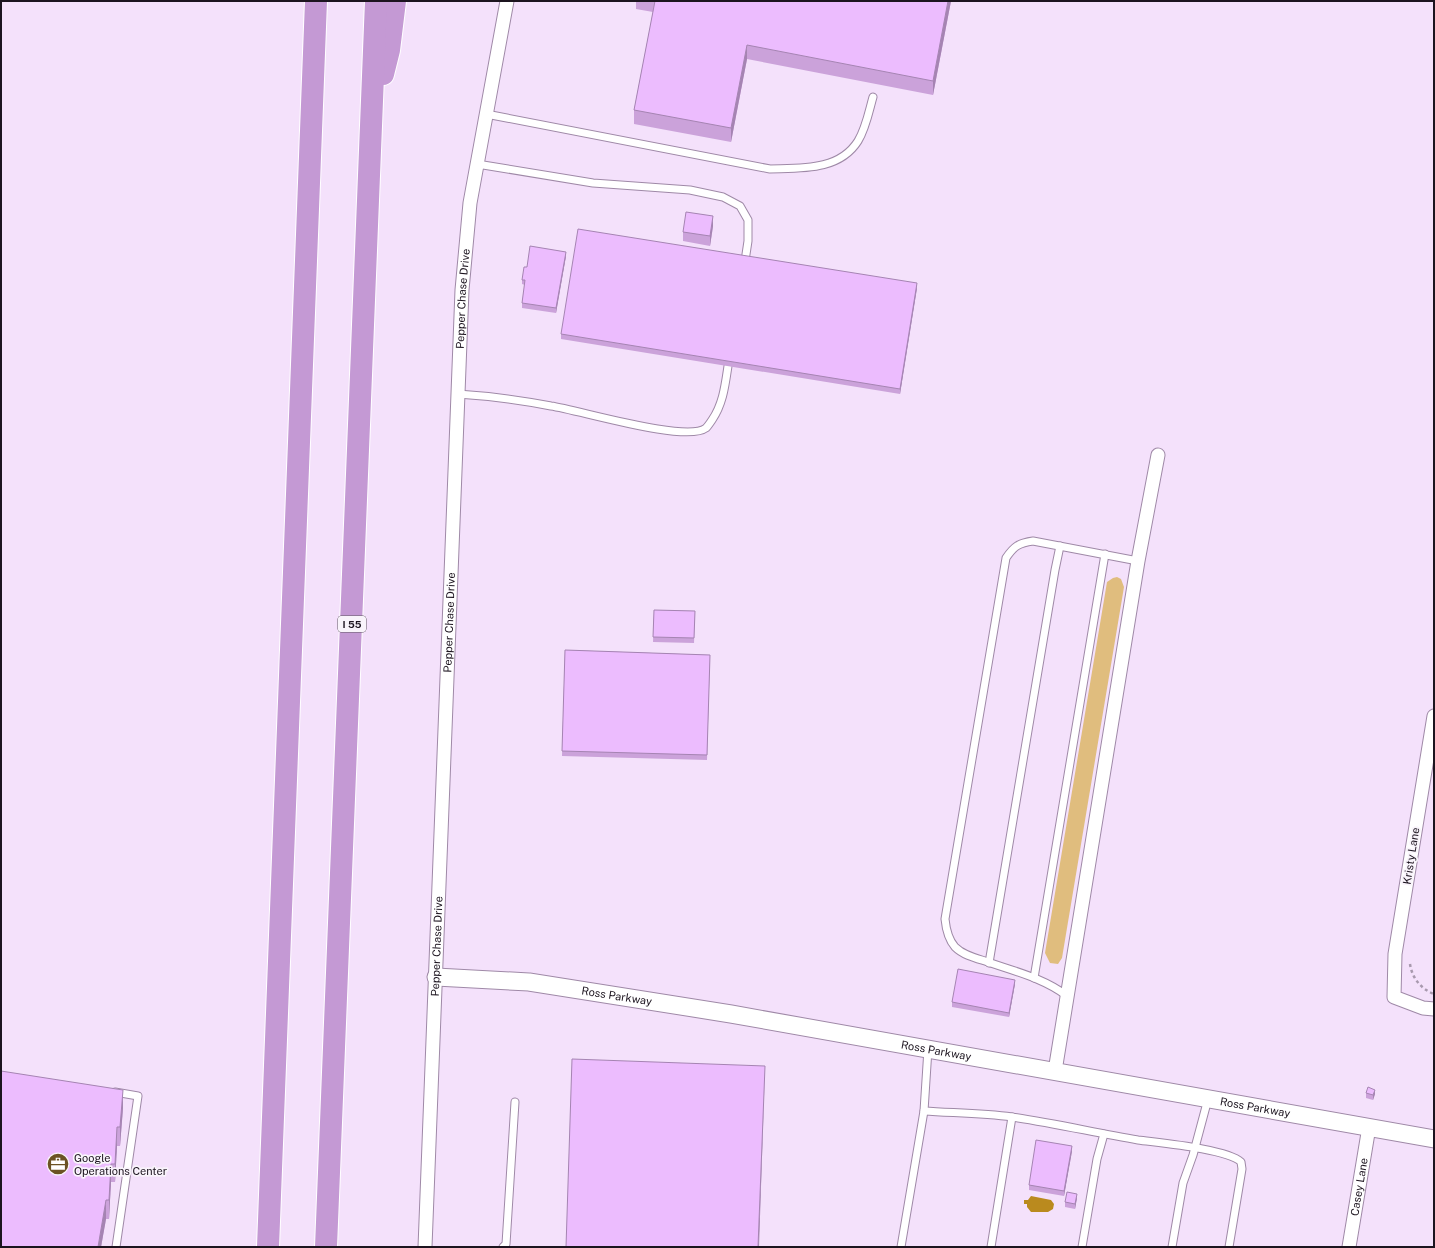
<svg xmlns="http://www.w3.org/2000/svg" width="1435" height="1248" viewBox="0 0 1435 1248" font-family="'Public Sans',sans-serif">
<style>
.green{fill:#e0bd7e}
.water{fill:#ba8a1e}
.lines{fill:none;stroke-linecap:round;stroke-linejoin:round}
.service-casing{stroke:#9f89a7;stroke-width:9}
.minor-casing{stroke:#9f89a7;stroke-width:15}
.tertiary-casing{stroke:#9f89a7;stroke-width:19}
.motorway-casing{stroke:#fff;stroke-width:24}
.path{stroke:#a899ae;stroke-width:2.5;stroke-dasharray:3 3;stroke-linecap:butt}
.service{stroke:#fff;stroke-width:7}
.minor{stroke:#fff;stroke-width:13}
.tertiary{stroke:#fff;stroke-width:17}
.motorway{stroke:#c499d4;stroke-width:22}
.wall{fill:#cba2da}
.shaded-wall{fill:#a584b2}
.building{fill:#ecbcfe;stroke:#a584b2}
.labels{text-anchor:middle;stroke-width:3.5;stroke-linejoin:round;paint-order:stroke}
.shield{fill:#f9f4fb;stroke:#5e5761;stroke-width:1}
.shield-label{font-size:10px;font-weight:bold;fill:#1c141f}
.street-label{font-size:11px;fill:#1c141f;stroke:#f9f4fb}
.poi-label{font-size:11px;fill:#1c141f;stroke:#f9f4fb;text-anchor:start}
</style>
<rect width="100%" height="100%" fill="#f4e1fb"/>
<polygon class="green" points="1117,577 1121,579 1124,587 1062,958 1058,964 1050,963 1045,953 1107,582 1113,578"/>
<polygon class="water" points="1031,1196 1051,1200 1054,1204 1053,1209 1048,1212 1031,1212 1027,1207 1027,1204 1024,1204 1024,1200 1028,1200"/>
<g class="lines">
<g class="service-casing">
<g id="service">
<path d="M486,114L770,169C801,168 839,171 858,141C866,128 869,111 873,97"/>
<polyline points="477,164 593,183 690,190 723,197 740,206 748,220 748,241 745,261"/>
<path d="M458,394C489,396 520,400 551,406C579,410 686,443 706,428C708,426 710,423 712,420C723,404 725,386 728,366"/>
<polyline points="989,963 1055,570 1060,546"/>
<polyline points="1034,978 1105,554"/>
<path d="M1067,996C1044,978 1013,971 985,961C975,958 963,955 955,947C948,939 946,929 945,919L1006,558C1014,546 1019,543 1033,541L1138,561"/>
<polyline points="115,1092 138,1096 116,1247"/>
<path d="M924,1111C953,1113 983,1113 1012,1117C1054,1123 1096,1133 1138,1140C1160,1143 1227,1149 1241,1162L1242,1169L1229,1247"/>
<polyline points="503,1247 506,1244 515,1102"/>
<polyline points="901,1247 924,1111 928,1049"/>
<polyline points="991,1247 1012,1117"/>
<polyline points="1082,1247 1097,1159 1104,1134"/>
<polyline points="1172,1247 1183,1183 1193,1155 1208,1099"/>
</g>
</g>
<g class="minor-casing">
<g id="minor">
<polyline points="1434,716 1395,954 1394,997 1423,1008 1434,1009"/>
<polyline points="1055,1071 1138,561 1158,455"/>
<path id="s1" d="M425,1247L462,290L470,203L507,1"/>
<path id="s2" d="M1349,1247L1369,1127"/>
</g>
</g>
<g class="tertiary-casing">
<g id="tertiary">
<path id="s3" d="M436,977L529,982L731,1014L1434,1139"/>
</g>
</g>
<g class="motorway-casing">
<g id="motorway">
<polyline points="383,74 389,50 395,1"/>
<polyline points="268,1247 316,1"/>
<polyline points="326,1247 376,1"/>
</g>
</g>
<path class="path" d="M1410,964C1412,978 1421,989 1434,994"/>
<use href="#service" class="service"/>
<use href="#minor" class="minor"/>
<use href="#tertiary" class="tertiary"/>
<use href="#motorway" class="motorway"/>
</g>
<g class="wall">
<polygon points="636,1 951,1 933,95 747,59 731,142 634,124 634,110 653,12 636,9"/>
<polygon points="713,226 710,246 683,241 683,232"/>
<polygon points="566,256 556,313 522,308 522,303 525,285 522,284 522,280 527,267"/>
<polygon points="917,288 900,394 561,339 561,334"/>
<polygon points="654,610 695,611 694,643 653,642"/>
<polygon points="565,650 710,655 707,760 562,756"/>
<polygon points="1015,984 1009,1017 952,1007 952,1002"/>
<polygon points="1366,1093 1375,1094 1373,1100 1366,1098"/>
<polygon points="123,1108 120,1146 117,1146 115,1182 111,1182 109,1219 106,1219 101,1247 1,1247"/>
<polygon points="1072,1151 1064,1196 1029,1190 1029,1185"/>
<polygon points="1077,1198 1075,1209 1065,1207 1065,1202"/>
</g>
<g class="shaded-wall">
<polygon points="948,1 951,1 933,95 933,81"/>
<polygon points="747,45 747,59 731,142 731,128"/>
<polygon points="713,216 713,226 710,246 710,236"/>
<polygon points="566,252 566,256 556,313 556,308"/>
<polygon points="917,283 917,288 900,394 900,389"/>
<polygon points="1015,980 1015,984 1009,1017 1009,1013"/>
<polygon points="765,1066 759,1247 758,1247"/>
<polygon points="123,1090 123,1108 120,1146 120,1127"/>
<polygon points="1375,1090 1375,1094 1373,1100 1373,1095"/>
<polygon points="117,1127 117,1146 115,1182 115,1164"/>
<polygon points="1072,1146 1072,1151 1064,1196 1064,1191"/>
<polygon points="111,1164 111,1182 109,1219 109,1200"/>
<polygon points="1077,1194 1077,1198 1075,1209 1075,1204"/>
<polygon points="106,1200 106,1219 101,1247 98,1247"/>
</g>
<g class="building">
<polygon points="655,1 948,1 933,81 747,45 731,128 634,110"/>
<polygon points="686,212 713,216 710,236 683,232"/>
<polygon points="578,229 917,283 900,389 561,334"/>
<polygon points="530,246 566,252 556,308 522,303 525,280 522,280 524,267 527,267"/>
<polygon points="654,610 695,611 694,638 653,637"/>
<polygon points="565,650 710,655 707,755 562,751"/>
<polygon points="958,969 1015,980 1009,1013 952,1002"/>
<polygon points="572,1059 765,1066 758,1247 566,1247"/>
<polygon points="1,1071 123,1090 120,1127 117,1127 115,1164 111,1164 109,1200 106,1200 98,1247 1,1247"/>
<polygon points="1368,1087 1375,1090 1373,1095 1366,1093"/>
<polygon points="1036,1140 1072,1146 1064,1191 1029,1185"/>
<polygon points="1067,1192 1077,1194 1075,1204 1065,1202"/>
</g>
<defs>
<g id="office-disc" transform="scale(1.15)"><circle r="9.5" fill="#6b5223" stroke="#f9f4fb"/><path d="M-6-3h4V-5.5h4V-3h4V5H-6ZM-1-4.5V-3h2v-1.5ZM-6 0V1H6V0Z" fill="#fff"/></g>
</defs>
<g fill-rule="evenodd">
<use href="#office-disc" x="58" y="1164"/>
</g>
<g class="labels">
<rect class="shield" x="338" y="616" width="28" height="16" rx="3"/>
<g class="shield-label">
<text x="352" y="628">I 55</text>
</g>
<g class="street-label">
<text dy="4" stroke="none"><textPath href="#s1" startOffset="949">Pepper Chase Drive</textPath></text>
<text dy="4" stroke="none"><textPath href="#s1" startOffset="625">Pepper Chase Drive</textPath></text>
<text transform="translate(1411 856) rotate(-81)" y="4">Kristy Lane</text>
<text dy="4" stroke="none"><textPath href="#s1" startOffset="301">Pepper Chase Drive</textPath></text>
<text dy="4" stroke="none"><textPath href="#s3" startOffset="182">Ross Parkway</textPath></text>
<text dy="4" stroke="none"><textPath href="#s3" startOffset="506">Ross Parkway</textPath></text>
<text dy="4" stroke="none"><textPath href="#s3" startOffset="830">Ross Parkway</textPath></text>
<text dy="4" stroke="none"><textPath href="#s2" startOffset="61">Casey Lane</textPath></text>
</g>
<g class="poi-label">
<text x="74" y="1162">Google<tspan x="74" dy="13">Operations Center</tspan></text>
</g>
</g>
<rect width="1435" height="1248" fill="none" stroke="#1c141f" stroke-width="4"/>
</svg>
